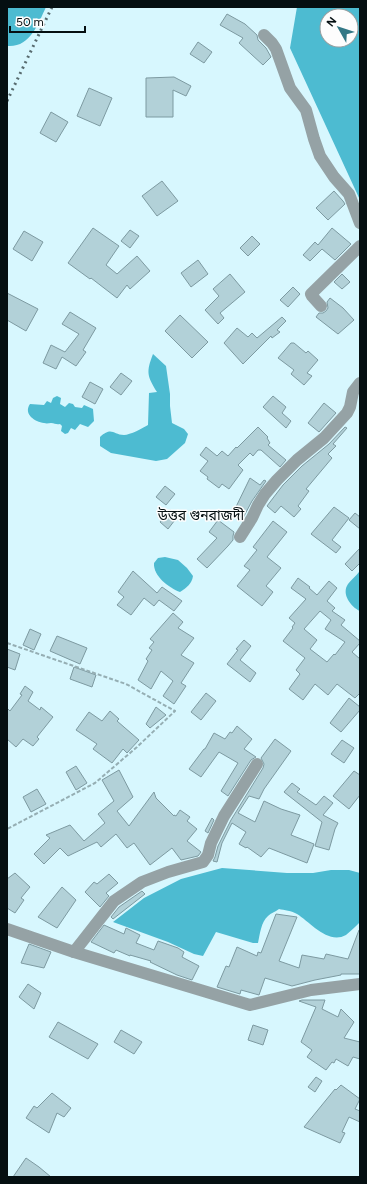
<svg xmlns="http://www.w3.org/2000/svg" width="367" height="1184" viewBox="0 0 367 1184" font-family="Figtree,'Noto Sans Bengali',sans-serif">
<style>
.water{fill:#4dbbd1;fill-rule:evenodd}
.building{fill:#b2d1d8;stroke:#7d9aa1;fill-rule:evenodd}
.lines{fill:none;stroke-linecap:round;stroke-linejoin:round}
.path{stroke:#95aeb3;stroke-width:2;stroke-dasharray:4 2;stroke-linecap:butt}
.street{stroke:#95a2a5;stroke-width:12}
.rail{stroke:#586b6f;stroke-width:3;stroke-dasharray:2 4;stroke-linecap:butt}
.labels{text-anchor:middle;stroke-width:3;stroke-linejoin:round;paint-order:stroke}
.quarter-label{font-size:14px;fill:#050f11;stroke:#fdfdfd}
</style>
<rect width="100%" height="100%" fill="#d7f7fe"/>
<g class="water">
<path d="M7,7H46C38,24 30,48 7,46Z"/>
<path d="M297,7H360V200L290,48ZM327,16H351V40H327Z"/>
<path d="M153,354L166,366L170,394V406L172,423L184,429L188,434L185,443L167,459L156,461L111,453L100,446V437C112,426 113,435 124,435C130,435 143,428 148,425L149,393L157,392C147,376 146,372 153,354Z"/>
<path d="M57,396L61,398L60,404L65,407L69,403L73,404L75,407L82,408L84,405L93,409L94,421L88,427L80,424L75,430L71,428L68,433L65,434L61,431L62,426L60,424C56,425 55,423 51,423C49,423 47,424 44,423C35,422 23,414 30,404L44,405L47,401L51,403L53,398Z"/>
<path d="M165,557L178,560L187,568L193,576C192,584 186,588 180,592C169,588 153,576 154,563L158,558Z"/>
<path d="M359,572H360V611C351,607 341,594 348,584C351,580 356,576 359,572Z"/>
<path d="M222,868L287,873H313L331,870H349L360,873V922C356,926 351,931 346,935C328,945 310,922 297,914C292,911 284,910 279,909C275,912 271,913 268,916C261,922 260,934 258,943H253L216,932L203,956L194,954L168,942L113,922L144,898L181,879Z"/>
</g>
<g class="building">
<polygon points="227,14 245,24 257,35 258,40 266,48 271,57 263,65 239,43 243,38 220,25"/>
<polygon points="198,42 212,52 204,63 190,54"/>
<polygon points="174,77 191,86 186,96 173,90 173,117 146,117 146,78"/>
<polygon points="89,88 112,98 100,126 77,116"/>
<polygon points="51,112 68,122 56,142 40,133"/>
<polygon points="162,181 178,201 157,216 142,196"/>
<polygon points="334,191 343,201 345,204 328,220 316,208"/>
<polygon points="93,228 119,246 106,265 117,274 137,256 150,271 130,289 127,285 117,298 91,278 90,279 68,263"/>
<polygon points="332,228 351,244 335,260 322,249 310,261 303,255 315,242 318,245"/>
<polygon points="130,230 139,236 130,248 121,241"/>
<polygon points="24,231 43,242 32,261 13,249"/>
<polygon points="252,236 260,244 248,256 240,248"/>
<polygon points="198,260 208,274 191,287 181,273"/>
<polygon points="230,274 245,292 220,313 224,318 218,324 205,310 219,296 213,289"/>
<polygon points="342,274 350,282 342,289 334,282"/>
<polygon points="293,287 300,294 288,307 280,300"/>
<polygon points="7,293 38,309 26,331 7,320"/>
<polygon points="330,298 343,308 354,320 338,334 316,317 319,313 323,313 326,311 328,308 327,302"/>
<polygon points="70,312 96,328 83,350 86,352 76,366 62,357 56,369 43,363 51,345 65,352 79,334 62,324"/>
<polygon points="180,315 208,342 192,358 165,331"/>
<polygon points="282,317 286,321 277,330 280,332 272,338 271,336 243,364 224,343 237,328 248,337 252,333 257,338"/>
<polygon points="291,343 294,343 306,353 308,351 318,360 307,373 312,376 304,385 291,374 294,370 278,358"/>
<polygon points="121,373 132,381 121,395 110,387"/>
<polygon points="90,382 103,389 95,404 82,397"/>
<polygon points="273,396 286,407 282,413 291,421 286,428 263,407"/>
<polygon points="324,403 336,413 319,432 308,423"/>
<polygon points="258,427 268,437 267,438 270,443 268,445 286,460 280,467 261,450 258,450 253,456 250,453 238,465 243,470 229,489 222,484 219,488 207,479 208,477 200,471 208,461 200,455 206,447 217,456 222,451 228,456 236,447 237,448"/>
<polygon points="345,427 347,428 333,444 336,446 328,454 332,458 306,489 309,491 298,506 301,509 294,517 281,506 275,513 267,506 283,485 302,466 329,444"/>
<polygon points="250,478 260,485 264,480 266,481 252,501 243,518 233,513"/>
<polygon points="165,486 175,494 166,505 156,497"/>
<polygon points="334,507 349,518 332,540 341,547 336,553 311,534"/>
<polygon points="170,510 178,516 168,529 160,522"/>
<polygon points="355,513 360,517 360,529 349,520"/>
<polygon points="218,520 234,532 233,536 233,540 228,546 207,568 197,559 217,538 209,532"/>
<polygon points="273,521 287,532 267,557 281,568 266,586 273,592 262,606 237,586 250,570 244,566 257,550 253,547"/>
<polygon points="360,548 360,563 352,571 345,564"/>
<polygon points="133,571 157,593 162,587 182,601 174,611 159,600 154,606 144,598 131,615 117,605 124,597 118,592"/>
<path d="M298,578L310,587L309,588L317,595L329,581L337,588L327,601L335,608L332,611L345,620L341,625L360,641V643L352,652L360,659V693L355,698L337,684L328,695L315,684L303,700L289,689L300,674L296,670L305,658L283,641L293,628L292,627L295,623L289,618L306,599L291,588ZM320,611L331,620L325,629L345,642L335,655L334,654L327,662L310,649L317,640L304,629Z"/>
<polygon points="173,613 183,622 178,628 194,638 181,655 194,663 181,683 186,686 174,704 163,696 173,681 161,671 151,689 138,680 148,661 146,659 152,650 149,648 154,642 150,639"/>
<polygon points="30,629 41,634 34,650 23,645"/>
<polygon points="57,636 87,648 80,664 50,651"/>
<polygon points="244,640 251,646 240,660 256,673 250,682 227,664 238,650 236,649"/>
<polygon points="7,649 20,654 15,670 7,667"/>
<polygon points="74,667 96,675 92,687 70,679"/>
<polygon points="25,686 33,692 28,701 40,710 41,707 53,717 37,737 39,739 33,746 23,739 16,747 7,739 7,708 10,711 22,695 20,694"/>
<polygon points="206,693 216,701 201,720 191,712"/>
<polygon points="349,698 360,707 360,710 341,732 330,723"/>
<polygon points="156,707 166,715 150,728 146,724"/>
<polygon points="110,711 119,719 117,721 139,740 127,753 123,749 112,763 93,749 97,744 76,730 89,712 102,721"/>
<polygon points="237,726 252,739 244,749 256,757 251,760 228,796 221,791 238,763 219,752 201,777 189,769 204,749 205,749 214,733 225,739 230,732 232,733"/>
<polygon points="275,739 291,751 264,789 259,799 249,796 238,813 255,822 264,801 281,809 300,815 291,835 314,844 307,863 269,848 261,857 247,847 246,848 239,844 246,832 232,823 222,843 217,862 213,861 215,857 218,846 231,820 263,768 264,764 261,758"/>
<polygon points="342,740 354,748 344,763 331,754"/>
<polygon points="76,766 87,783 76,790 66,772"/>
<polygon points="119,770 133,797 117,811 129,826 154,792 156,798 174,816 174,815 176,816 180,810 190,817 187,821 197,829 187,841 201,852 198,856 181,860 172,848 150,865 134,843 127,848 116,834 101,847 97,842 68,856 60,848 44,864 34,854 50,838 46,835 70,825 84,841 105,823 98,814 114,801 102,780"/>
<polygon points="354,771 360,775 360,795 349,809 333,796"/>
<polygon points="292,783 300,789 297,792 316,805 324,796 333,803 323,815 338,823 335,829 329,850 315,846 322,822 284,792"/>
<polygon points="37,789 46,804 31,812 23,797"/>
<polygon points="212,818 214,820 208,833 205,831"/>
<polygon points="15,873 30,887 21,898 24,900 15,913 7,908 7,879"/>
<polygon points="109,874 118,883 106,893 109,896 100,907 85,892 94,882 97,884"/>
<polygon points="62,887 76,900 57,928 38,917"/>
<polygon points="142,891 145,894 113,919 111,917 119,907"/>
<polygon points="276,914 297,917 279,961 299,968 302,955 324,959 326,954 348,959 359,930 360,930 360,974 341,974 341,975 315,980 292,986 265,978 259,995 241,990 240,994 217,987 226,966 229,967 237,947 257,956 258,952 261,953"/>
<polygon points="104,925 124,934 126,928 140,935 136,943 154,950 158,941 178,948 184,952 182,957 199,966 192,980 177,975 150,962 151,961 130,955 130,956 116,950 114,953 91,942"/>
<polygon points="29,944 51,952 44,968 21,963"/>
<polygon points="28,984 41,993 34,1009 19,997"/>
<polygon points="302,1000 325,1000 322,1009 338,1017 341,1009 354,1022 344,1038 360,1042 360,1059 353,1057 348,1066 336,1059 334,1063 332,1062 326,1070 307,1057 312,1050 301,1042 316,1007 299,1001"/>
<polygon points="58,1022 98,1044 88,1059 49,1037"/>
<polygon points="253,1025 268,1030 263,1045 248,1040"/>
<polygon points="121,1030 142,1042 134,1054 114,1042"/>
<polygon points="316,1077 322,1081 315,1092 308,1087"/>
<polygon points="341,1085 360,1099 355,1109 360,1111 360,1122 349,1117 342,1132 345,1133 340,1143 304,1127 335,1089 336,1090"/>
<polygon points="52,1093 71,1108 64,1117 57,1113 49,1133 26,1118 34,1106 37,1108"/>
<polygon points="26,1158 39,1167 51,1177 13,1177"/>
</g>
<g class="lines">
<polyline class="path" points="7,643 126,684 175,711 137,747 95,783 7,829"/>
<g class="street">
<polyline points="264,35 272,43 276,49 290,88 306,110 314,139 320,156 334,177 349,194 360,223"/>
<polyline points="321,306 312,296 311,294 360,246"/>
<polyline points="240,537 252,518 258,505 265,494 277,480 297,460 324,438 347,413 350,407 353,392 360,383"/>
<polyline points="7,929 74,952 250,1005 311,990 360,984"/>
<polyline points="74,952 114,901 142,882 168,872 203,862 208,855 211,843 224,816 257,764"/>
</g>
<polyline class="rail" points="7,101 52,7"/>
</g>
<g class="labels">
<g class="quarter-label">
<text x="201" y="520">উত্তর গুনরাজদী</text>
</g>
</g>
<rect width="367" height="1184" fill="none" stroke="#050f11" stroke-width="16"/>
<g transform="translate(339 28) rotate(309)"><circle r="19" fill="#fdfdfd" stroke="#9a9e9f"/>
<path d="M0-3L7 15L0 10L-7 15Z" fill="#337886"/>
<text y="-6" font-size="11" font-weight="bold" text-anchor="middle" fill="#050f11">N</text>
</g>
<path d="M10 26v6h75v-6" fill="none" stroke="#050f11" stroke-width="2"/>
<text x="16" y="26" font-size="12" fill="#050f11" stroke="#fdfdfd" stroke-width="3" paint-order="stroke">50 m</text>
</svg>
